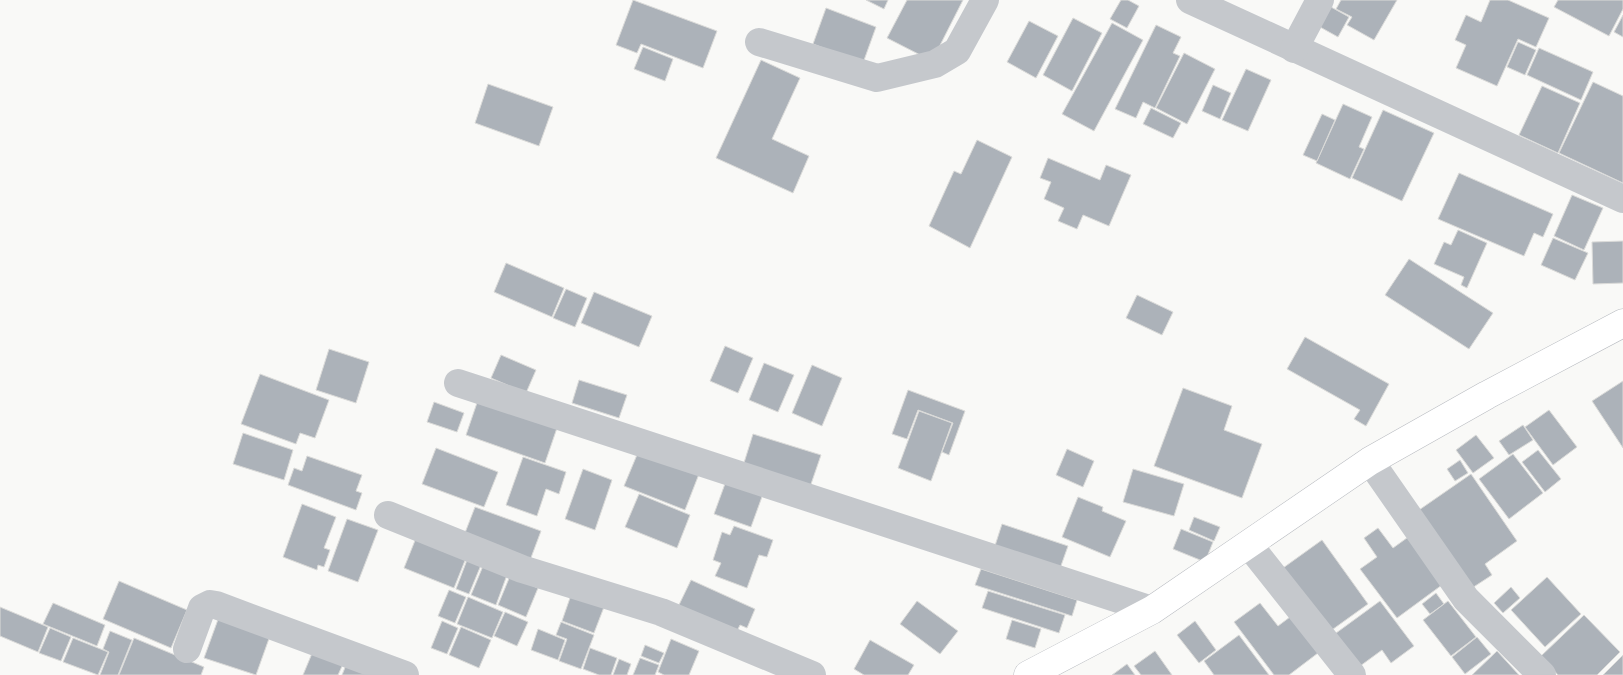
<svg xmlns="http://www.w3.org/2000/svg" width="1623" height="675" viewBox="0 0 1623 675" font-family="'Sofia Sans Condensed',sans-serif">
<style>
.building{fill:#acb2b9;stroke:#dbdbd9}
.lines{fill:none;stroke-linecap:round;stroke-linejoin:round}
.primary-casing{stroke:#b8bbc0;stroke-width:29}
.minor{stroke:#c5c8cc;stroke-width:28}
.primary{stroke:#fff;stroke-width:28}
</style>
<rect width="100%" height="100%" fill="#f9f9f7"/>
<g class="building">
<polygon points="633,0 717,31 703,68 641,44 637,53 616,45"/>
<polygon points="866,0 888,0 884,9"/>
<polygon points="907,0 963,0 932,61 887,38"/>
<polygon points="1121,0 1128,0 1139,6 1127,28 1110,19"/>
<polygon points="1341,0 1397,0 1374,40 1347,25 1352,17 1336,9"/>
<polygon points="1490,0 1508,0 1549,18 1536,47 1518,39 1497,86 1456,68 1466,45 1455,40 1466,15 1481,22"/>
<polygon points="1558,0 1623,0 1623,9 1609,36 1554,7"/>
<polygon points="1331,7 1349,17 1338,37 1320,27"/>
<polygon points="826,8 876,27 863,63 813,44"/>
<polygon points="1623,15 1623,37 1614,32"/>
<polygon points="1073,18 1102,33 1072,91 1043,75"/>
<polygon points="1029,21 1058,36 1036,78 1007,62"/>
<polygon points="1112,23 1143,40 1094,131 1062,114"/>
<polygon points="1156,25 1181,37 1173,53 1180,56 1155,108 1143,102 1136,118 1115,109"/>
<polygon points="1518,42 1536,50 1525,75 1507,67"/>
<polygon points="643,47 673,59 665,81 634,69"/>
<polygon points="1539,48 1593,72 1581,100 1527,75"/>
<polygon points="1184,53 1215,69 1187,124 1156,108"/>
<polygon points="761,60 800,78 772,139 809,156 793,193 716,158"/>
<polygon points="1246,69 1271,80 1248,131 1222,120"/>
<polygon points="1593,82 1623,96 1623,183 1559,153"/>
<polygon points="488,84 553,107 539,146 475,123"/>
<polygon points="1213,85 1231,93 1220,119 1202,111"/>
<polygon points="1542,86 1580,103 1558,153 1519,135"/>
<polygon points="1343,104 1372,117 1359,147 1364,149 1350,179 1316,163"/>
<polygon points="1151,108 1181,123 1173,138 1143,124"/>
<polygon points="1383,110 1434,133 1402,201 1352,178"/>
<polygon points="1322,114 1335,120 1317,161 1303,155"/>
<polygon points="977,140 1012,157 970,248 929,226 954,171 961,174"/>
<polygon points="1048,158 1100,180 1106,165 1131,175 1109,226 1083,215 1077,229 1058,221 1064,208 1044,199 1051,182 1040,178"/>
<polygon points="1459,173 1553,214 1543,237 1534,233 1524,256 1438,219"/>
<polygon points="1572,195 1603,208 1584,250 1554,236"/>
<polygon points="1458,230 1487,243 1467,288 1461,285 1464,277 1434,264 1444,242 1451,245"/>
<polygon points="1553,238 1588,253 1575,280 1541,265"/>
<polygon points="1623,241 1623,283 1593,284 1592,242"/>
<polygon points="1409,259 1493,313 1469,349 1385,295"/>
<polygon points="506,263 564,288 552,317 494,292"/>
<polygon points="566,289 587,298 575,327 553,318"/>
<polygon points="594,292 652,316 639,347 581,323"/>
<polygon points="1137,295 1173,312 1162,335 1126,318"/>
<polygon points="1305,337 1389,384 1366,426 1354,419 1360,410 1287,369"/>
<polygon points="725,346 753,358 738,393 710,381"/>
<polygon points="329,349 369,362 356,403 316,390"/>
<polygon points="501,355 536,370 526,393 491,378"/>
<polygon points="764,363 794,375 778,412 749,400"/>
<polygon points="812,365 842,378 822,426 792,413"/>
<polygon points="260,374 329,400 315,438 300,433 296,444 241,424"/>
<polygon points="579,380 627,395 619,418 572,403"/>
<polygon points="1623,381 1623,448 1592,401"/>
<polygon points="1183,388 1232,406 1224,430 1262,444 1242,498 1154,466"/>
<polygon points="908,390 965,411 949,455 942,452 953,423 918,410 907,439 892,434"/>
<polygon points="479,397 558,425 545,463 466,435"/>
<polygon points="434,402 464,413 457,432 427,422"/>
<polygon points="1549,410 1577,447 1553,465 1525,427"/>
<polygon points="919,411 952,423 931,481 898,468"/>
<polygon points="1523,425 1533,440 1509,455 1499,441"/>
<polygon points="243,433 293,450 284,480 233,464"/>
<polygon points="753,434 821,455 810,487 743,466"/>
<polygon points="1476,435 1494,458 1473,473 1456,450"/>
<polygon points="436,448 498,472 484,507 422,484"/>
<polygon points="1067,449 1094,461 1083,487 1056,475"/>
<polygon points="639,450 699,474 685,510 624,486"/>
<polygon points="1538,450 1561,479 1545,492 1522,462"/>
<polygon points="1513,454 1543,493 1509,519 1479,479"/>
<polygon points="307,456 362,475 356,491 362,493 356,510 288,485 294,468 302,471"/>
<polygon points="523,457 566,472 559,494 546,489 537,516 506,505"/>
<polygon points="1460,460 1468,473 1455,481 1447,469"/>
<polygon points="583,469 612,480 595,530 565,519"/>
<polygon points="1133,469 1184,484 1174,516 1123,502"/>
<polygon points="1471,474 1517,541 1485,564 1492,575 1472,588 1419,510"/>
<polygon points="726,481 763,494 751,527 714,514"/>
<polygon points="639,494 690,515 677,548 625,527"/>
<polygon points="1078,497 1103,507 1102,511 1126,521 1110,557 1062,537"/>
<polygon points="302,504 336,517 324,548 330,550 324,567 318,565 317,570 283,557"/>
<polygon points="475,507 541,531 529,563 463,538"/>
<polygon points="1194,517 1220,527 1214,541 1189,530"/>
<polygon points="347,519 378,530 358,582 328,571"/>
<polygon points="1002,524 1068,546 1057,577 992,555"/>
<polygon points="734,526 773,540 767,557 759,555 747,588 715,576 721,563 713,560 722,532 730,535"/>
<polygon points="1378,528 1393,548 1411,535 1446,582 1397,618 1360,569 1377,557 1364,538"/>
<polygon points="1181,529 1213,542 1205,562 1173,549"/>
<polygon points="416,538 466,558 454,588 404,568"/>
<polygon points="1322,540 1368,604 1329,632 1283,568"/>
<polygon points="467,560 481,565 469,594 456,589"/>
<polygon points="483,566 507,575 496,605 471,595"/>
<polygon points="981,569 1077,600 1072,616 975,585"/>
<polygon points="510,576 538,588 526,617 498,605"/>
<polygon points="1547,577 1581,614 1545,647 1511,610"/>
<polygon points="691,580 755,609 747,628 740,625 735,635 677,609"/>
<polygon points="119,581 187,610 171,648 103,619"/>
<polygon points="1511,587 1520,598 1503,613 1494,603"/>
<polygon points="449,590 466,597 455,623 438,616"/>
<polygon points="988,591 1065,615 1059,633 982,608"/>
<polygon points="1436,593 1444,604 1430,614 1422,604"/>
<polygon points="571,595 604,607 594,633 562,621"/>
<polygon points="468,597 503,612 492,638 457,624"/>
<polygon points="917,601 958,631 940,654 900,624"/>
<polygon points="1380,601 1414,646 1391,663 1382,650 1356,669 1332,636"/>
<polygon points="1448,601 1476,637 1451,656 1423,620"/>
<polygon points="53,603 105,625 97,646 43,624"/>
<polygon points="1260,603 1278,626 1290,617 1318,653 1289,675 1274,675 1234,622"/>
<polygon points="0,607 48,627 38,652 0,636"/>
<polygon points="505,612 528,622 517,646 494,636"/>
<polygon points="220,614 271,633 256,675 204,658"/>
<polygon points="1584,615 1620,652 1597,675 1558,675 1541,656"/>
<polygon points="1012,620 1041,629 1035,648 1006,639"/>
<polygon points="442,621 458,628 447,654 431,648"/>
<polygon points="1195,621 1216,650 1199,663 1177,635"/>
<polygon points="561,622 594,635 581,669 559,661 567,639 556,635"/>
<polygon points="461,627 491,640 479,668 449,655"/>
<polygon points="50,628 71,637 61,661 39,653"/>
<polygon points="538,629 565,640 558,660 531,650"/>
<polygon points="110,631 132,640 118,675 100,675 109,652 103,649"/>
<polygon points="1239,635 1269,675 1214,675 1204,661"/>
<polygon points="1477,637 1491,654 1465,674 1452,657"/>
<polygon points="73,638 108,652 98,675 63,662"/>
<polygon points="134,638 204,667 201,675 119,675"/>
<polygon points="671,639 699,651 689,675 664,675 658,672"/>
<polygon points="870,640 914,665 908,675 864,675 854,669"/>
<polygon points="645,645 664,653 659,663 641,656"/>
<polygon points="590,648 617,658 611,675 599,675 583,669"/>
<polygon points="313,651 343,664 338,675 303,675"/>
<polygon points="1155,651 1172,675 1141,675 1134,666"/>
<polygon points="1497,651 1519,675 1472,675"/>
<polygon points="1623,655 1623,675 1603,675"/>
<polygon points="640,658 659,665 655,675 633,675"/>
<polygon points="619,659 631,664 627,675 613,675"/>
<polygon points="1127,664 1135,675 1112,675"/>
<polygon points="346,665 369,675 342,675"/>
</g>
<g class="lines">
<g class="primary-casing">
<polyline id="primary" points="1028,675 1152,610 1370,461 1487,395 1623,323"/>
</g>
<g class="minor">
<polyline points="1190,0 1623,199"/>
<polyline points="759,42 877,78 935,64 957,51 985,0"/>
<polyline points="1294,49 1320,0"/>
<polyline points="458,383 1152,610"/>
<polyline points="1370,461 1466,599 1542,675"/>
<polyline points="388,515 522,569 661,612 812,675"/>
<polyline points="1249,545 1352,675"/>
<polyline points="187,649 202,608 210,604 216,605 405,675"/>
</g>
<use href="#primary" class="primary"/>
</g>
</svg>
